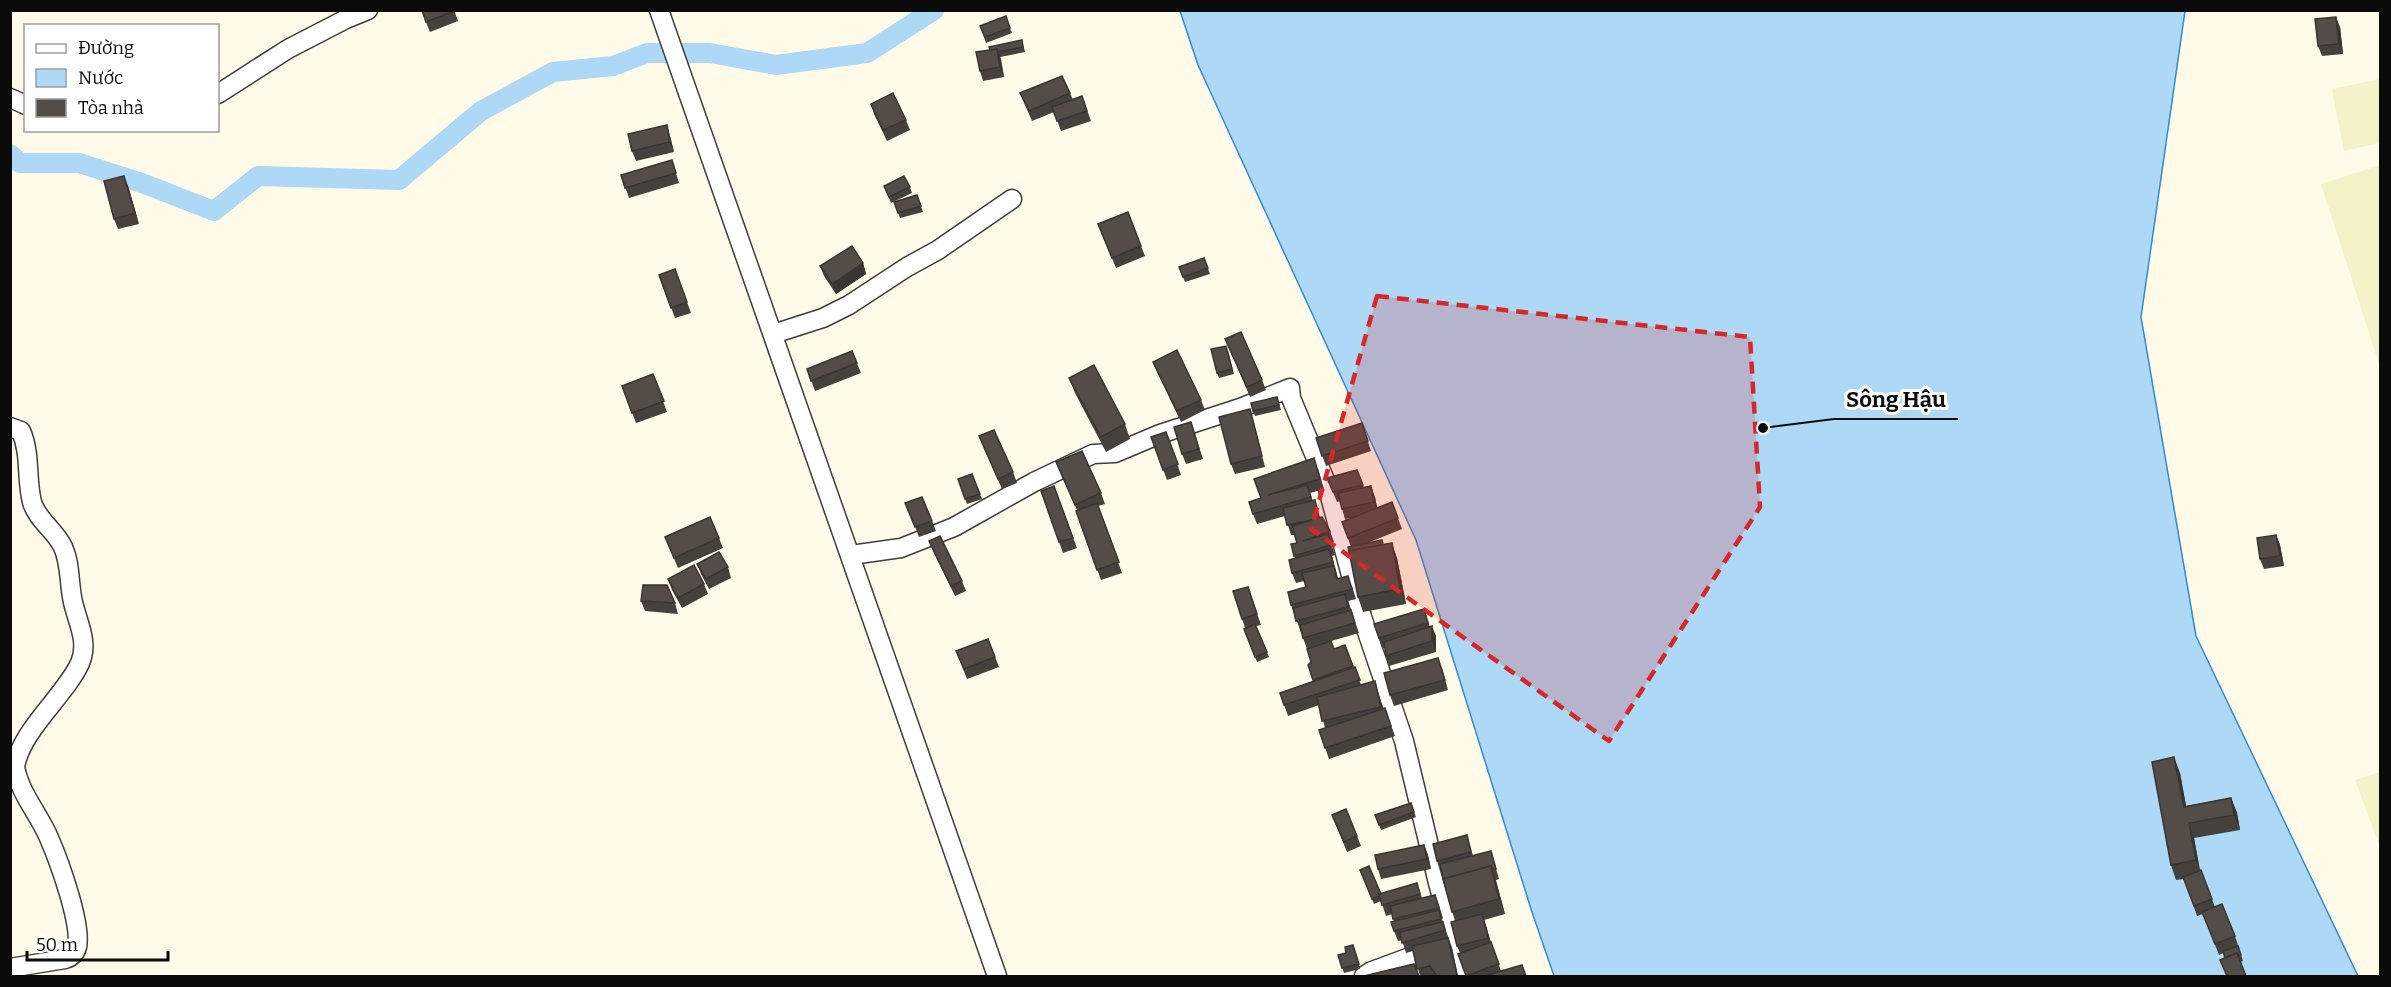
<svg xmlns="http://www.w3.org/2000/svg" width="2391" height="987" viewBox="0 0 2391 987" font-family="Bitter,serif">
<style>
.farmland{fill:#f4f2c9}
.water{fill:#add8f6;stroke:#348bcd;stroke-width:1.5}
.lines{fill:none;stroke-linecap:round;stroke-linejoin:round}
.canal{stroke:#add8f6;stroke-width:20}
.minor-casing{stroke:#3e3e3e;stroke-width:21}
.minor{stroke:#fff;stroke-width:18}
.wall{fill:#47413d}
.shaded-wall{fill:#3a3532}
.building{fill:#534c47;stroke:#3a3532;stroke-width:1.5}
.marked{fill:#d62828;fill-opacity:0.2;stroke:#d62828;stroke-width:4.5;stroke-dasharray:12 8;stroke-linejoin:round}
.leader{fill:none;stroke:#0b0b0b;stroke-width:2}
.callout-dot{fill:#0b0b0b;stroke:#fff;stroke-width:2}
.callout-label{font-size:22px;text-anchor:middle;font-weight:bold;fill:#0b0b0b;stroke:#fff;stroke-width:6;stroke-linejoin:round;paint-order:stroke}
</style>
<rect width="100%" height="100%" fill="#fffbe8"/>
<g class="farmland">
<polygon points="2380,79 2380,143 2344,151 2332,89"/>
<polygon points="2380,165 2380,364 2379,364 2321,184"/>
<polygon points="2380,772 2380,847 2355,780"/>
</g>
<polygon class="water" points="1180,11 2185,11 2141,317 2196,636 2358,976 1554,976 1531,909 1416,540 1198,65"/>
<g class="lines">
<polyline class="canal" points="10,154 20,163 79,163 142,183 214,211 258,176 399,180 481,111 553,72 613,66 647,53 710,53 776,65 867,53 934,10"/>
<g class="minor-casing">
<g id="minor">
<polyline points="659,10 997,976"/>
<polyline points="218,94 288,49 346,19 368,10"/>
<polyline points="10,98 26,105"/>
<polyline points="773,334 823,318 849,305 907,267 938,250 1012,199"/>
<path d="M10,427L21,431C31,454 26,479 32,502C37,520 56,531 63,547C70,562 69,580 72,597C75,618 90,640 80,663C65,696 21,730 15,767C20,794 39,814 49,838C59,861 82,924 77,947C75,954 72,957 65,959L10,968"/>
<polyline points="851,555 901,548 954,527 1034,482 1093,454 1115,453 1160,434 1240,408 1290,388 1291,398 1327,485 1362,617 1404,741 1438,883 1463,976"/>
<polyline points="1364,976 1372,971 1437,947"/>
</g>
</g>
<use href="#minor" class="minor"/>
</g>
<g class="wall">
<polygon points="421,10 454,10 458,21 430,32"/>
<polygon points="980,26 1010,28 1012,33 986,43"/>
<polygon points="2340,27 2343,54 2322,56 2318,46"/>
<polygon points="1022,40 1025,52 1000,57 1004,77 983,81 980,71 990,50"/>
<polygon points="1020,93 1070,93 1073,100 1082,96 1091,121 1061,131 1054,112 1032,121"/>
<polygon points="871,104 906,120 910,130 887,141 874,114"/>
<polygon points="670,136 674,152 636,161 632,151"/>
<polygon points="675,170 679,183 629,198 621,175"/>
<polygon points="128,186 139,224 118,229 114,219"/>
<polygon points="884,186 910,187 912,193 891,203"/>
<polygon points="917,195 923,212 900,218 894,202"/>
<polygon points="1098,224 1141,246 1145,256 1116,268"/>
<polygon points="1204,258 1210,274 1185,282 1179,267"/>
<polygon points="863,263 866,274 836,294 824,276 820,266"/>
<polygon points="675,269 691,313 675,318 659,275"/>
<polygon points="1225,339 1262,380 1266,390 1250,397"/>
<polygon points="852,351 861,373 815,391 807,369"/>
<polygon points="1228,351 1234,374 1219,378 1217,373"/>
<polygon points="1153,362 1201,400 1205,410 1181,422 1157,372"/>
<polygon points="653,374 667,412 636,423 622,386"/>
<polygon points="1069,378 1125,424 1130,439 1106,452 1075,393"/>
<polygon points="1277,397 1281,410 1255,416 1253,411"/>
<polygon points="1253,420 1265,467 1235,474 1231,464"/>
<polygon points="1191,422 1203,459 1186,464 1182,454"/>
<polygon points="1362,423 1371,451 1326,466 1316,438"/>
<polygon points="1166,432 1181,475 1167,480 1151,437"/>
<polygon points="979,436 1013,472 1017,483 1002,489"/>
<polygon points="1056,462 1101,493 1105,504 1098,506 1122,573 1101,580 1076,511 1077,510"/>
<polygon points="1318,468 1324,489 1310,493 1313,501 1315,500 1320,518 1330,531 1334,542 1331,543 1335,555 1332,556 1338,578 1352,586 1356,599 1348,601 1359,633 1331,641 1334,649 1345,645 1353,668 1355,667 1361,685 1378,692 1383,708 1385,708 1395,736 1329,759 1319,730 1325,728 1319,705 1288,716 1280,693 1313,681 1308,665 1311,662 1318,645 1307,649 1291,605 1306,587 1304,581 1296,583 1292,573 1295,558 1291,544 1297,543 1294,535 1291,535 1285,516 1257,524 1253,514 1261,498"/>
<polygon points="1357,470 1364,488 1375,497 1377,508 1392,502 1402,529 1365,544 1383,545 1397,558 1406,604 1363,612 1358,597 1351,547 1342,522 1353,518 1345,519 1340,501 1337,502 1327,478"/>
<polygon points="972,474 982,499 967,504 958,479"/>
<polygon points="1054,486 1077,548 1063,553 1041,491"/>
<polygon points="922,497 936,531 919,537 906,503"/>
<polygon points="2276,535 2280,545 2284,566 2264,569 2260,559"/>
<polygon points="665,537 719,538 723,548 678,568"/>
<polygon points="929,541 962,581 966,591 955,596 933,551"/>
<polygon points="697,564 728,567 731,578 709,589 701,574"/>
<polygon points="668,579 704,584 708,594 682,608 672,590"/>
<polygon points="1248,587 1261,625 1256,626 1269,657 1257,662 1244,629 1245,628 1233,591"/>
<polygon points="641,601 675,603 678,614 645,611"/>
<polygon points="1424,609 1430,627 1436,636 1436,652 1389,666 1386,656 1385,648 1382,648 1374,624"/>
<polygon points="988,639 999,667 967,679 956,651"/>
<polygon points="1442,668 1448,690 1394,706 1390,695"/>
<polygon points="2180,773 2186,806 2231,798 2237,813 2240,830 2194,838 2200,871 2201,870 2215,907 2235,936 2243,961 2240,962 2225,958 2223,953 2219,955 2203,914 2197,916 2184,879 2176,880 2171,865"/>
<polygon points="1411,803 1416,817 1381,830 1375,815"/>
<polygon points="1332,815 1357,836 1361,846 1347,852"/>
<polygon points="1467,835 1473,856 1491,851 1499,879 1496,880 1505,914 1484,920 1491,942 1501,971 1526,976 1466,976 1458,954 1460,953 1457,946 1455,921 1437,861"/>
<polygon points="1424,845 1428,855 1431,869 1381,879 1378,869"/>
<polygon points="1360,870 1381,894 1417,883 1422,898 1435,895 1439,905 1443,918 1442,919 1452,948 1458,976 1420,976 1413,951 1406,953 1402,940 1398,941 1394,931 1394,921 1392,914 1386,916 1381,901 1374,904"/>
<polygon points="1353,945 1360,969 1344,973 1338,955 1346,953"/>
</g>
<g class="shaded-wall">
<polygon points="2336,17 2340,27 2343,54 2339,44"/>
<polygon points="997,49 1001,59 1004,77 1000,67"/>
<polygon points="667,125 670,136 674,152 670,142"/>
<polygon points="124,176 128,186 139,224 135,213"/>
<polygon points="863,263 866,274 836,294 832,284"/>
<polygon points="1371,486 1375,497 1378,513 1374,502"/>
<polygon points="2276,535 2280,545 2284,566 2280,556"/>
<polygon points="1392,543 1397,558 1406,604 1400,589"/>
<polygon points="1432,626 1436,636 1436,652 1432,641"/>
<polygon points="1375,681 1378,692 1385,717 1381,707"/>
<polygon points="2174,757 2180,773 2189,822 2184,807"/>
<polygon points="2231,798 2237,813 2240,830 2234,815"/>
<polygon points="2189,823 2194,838 2201,876 2196,860"/>
<polygon points="1424,845 1428,855 1431,869 1427,859"/>
<polygon points="1491,866 1496,882 1505,914 1499,899"/>
<polygon points="1482,914 1486,925 1492,948 1488,938"/>
<polygon points="1448,938 1452,948 1458,976 1457,976"/>
</g>
<g class="building">
<polygon points="422,10 454,10 454,11 426,22"/>
<polygon points="1006,16 1010,28 985,37 980,26"/>
<polygon points="2336,17 2339,44 2318,46 2315,19"/>
<polygon points="1022,40 1023,47 998,52 997,49 990,50 989,47"/>
<polygon points="997,49 1000,67 980,71 976,52"/>
<polygon points="1062,76 1070,93 1029,111 1020,93"/>
<polygon points="893,93 906,120 883,130 871,104"/>
<polygon points="1082,96 1087,111 1057,121 1052,107"/>
<polygon points="667,125 670,142 632,151 628,134"/>
<polygon points="672,160 676,173 625,188 621,175"/>
<polygon points="124,176 135,213 114,219 104,181"/>
<polygon points="904,176 910,187 889,197 884,186"/>
<polygon points="917,195 921,206 898,213 894,202"/>
<polygon points="1128,212 1141,246 1112,258 1098,224"/>
<polygon points="852,246 863,263 832,284 820,266"/>
<polygon points="1204,258 1208,268 1183,277 1179,267"/>
<polygon points="675,269 687,302 671,308 659,275"/>
<polygon points="1241,332 1262,380 1247,387 1225,339"/>
<polygon points="1226,346 1232,369 1217,373 1211,349"/>
<polygon points="1177,350 1201,400 1177,411 1153,362"/>
<polygon points="852,351 857,363 811,381 807,369"/>
<polygon points="1094,365 1125,424 1101,437 1069,378"/>
<polygon points="653,374 664,401 632,413 622,386"/>
<polygon points="1277,397 1279,405 1253,411 1251,403"/>
<polygon points="1250,409 1262,456 1231,464 1219,417"/>
<polygon points="1191,422 1199,449 1182,454 1174,427"/>
<polygon points="1362,423 1368,441 1322,456 1316,438"/>
<polygon points="994,430 1013,472 998,479 979,436"/>
<polygon points="1166,432 1178,464 1163,470 1151,437"/>
<polygon points="1082,451 1101,493 1075,505 1056,462"/>
<polygon points="1314,458 1320,479 1268,495 1307,485 1311,497 1253,514 1249,502 1261,498 1254,479"/>
<polygon points="1357,470 1363,485 1333,492 1327,478"/>
<polygon points="972,474 980,494 965,499 958,479"/>
<polygon points="1054,486 1073,538 1059,542 1041,491"/>
<polygon points="1371,486 1374,502 1342,509 1338,493"/>
<polygon points="922,497 932,521 915,527 905,503"/>
<polygon points="1315,500 1319,518 1322,517 1330,531 1303,541 1328,534 1331,545 1294,556 1291,544 1297,543 1292,526 1312,520 1287,525 1283,508"/>
<polygon points="1392,502 1398,518 1348,538 1342,522"/>
<polygon points="1097,503 1119,562 1097,570 1076,511"/>
<polygon points="710,517 719,538 674,558 665,537"/>
<polygon points="2276,535 2280,556 2260,559 2257,538"/>
<polygon points="940,536 962,581 951,586 929,541"/>
<polygon points="1382,540 1383,545 1349,551 1350,557 1348,547"/>
<polygon points="1392,543 1400,589 1358,597 1349,551"/>
<polygon points="1329,549 1333,562 1292,573 1289,560"/>
<polygon points="719,552 728,567 706,579 697,564"/>
<polygon points="694,565 704,584 678,598 668,579"/>
<polygon points="1334,566 1337,579 1348,576 1352,589 1291,605 1288,592 1306,587 1302,573"/>
<polygon points="643,585 667,585 675,603 641,601"/>
<polygon points="1248,587 1257,614 1242,619 1233,591"/>
<polygon points="1345,594 1348,607 1296,621 1293,608"/>
<polygon points="1424,609 1428,623 1379,638 1374,624"/>
<polygon points="1351,610 1355,623 1303,638 1300,625"/>
<polygon points="1255,624 1267,652 1255,657 1244,629"/>
<polygon points="1432,626 1432,641 1386,656 1384,642"/>
<polygon points="988,639 995,657 964,669 956,651"/>
<polygon points="1331,641 1334,649 1345,645 1353,666 1313,680 1308,665 1311,662 1307,649"/>
<polygon points="1438,658 1445,680 1390,695 1384,673"/>
<polygon points="1355,667 1360,680 1284,705 1280,693"/>
<polygon points="1375,681 1381,707 1322,721 1317,697"/>
<polygon points="1385,708 1391,726 1325,748 1319,730"/>
<polygon points="2174,757 2184,807 2231,798 2234,815 2189,823 2196,860 2171,865 2152,762"/>
<polygon points="1411,803 1414,812 1379,825 1375,815"/>
<polygon points="1346,809 1357,836 1344,842 1332,815"/>
<polygon points="1467,835 1471,852 1437,861 1433,844"/>
<polygon points="1424,845 1427,859 1378,869 1375,855"/>
<polygon points="1491,851 1496,869 1492,870 1491,866 1443,879 1440,864"/>
<polygon points="1369,866 1381,894 1379,894 1380,896 1372,899 1360,870"/>
<polygon points="1491,866 1499,899 1452,912 1443,879"/>
<polygon points="2201,870 2212,899 2194,906 2183,877"/>
<polygon points="1417,883 1420,894 1382,905 1379,894"/>
<polygon points="1435,895 1439,908 1393,919 1390,906"/>
<polygon points="2222,904 2235,936 2215,944 2202,912"/>
<polygon points="1439,910 1441,919 1394,931 1391,922"/>
<polygon points="1482,914 1488,938 1457,946 1451,922"/>
<polygon points="1443,922 1445,930 1402,943 1400,932"/>
<polygon points="1448,938 1457,976 1437,976 1430,966 1417,969 1412,946"/>
<polygon points="1491,942 1499,964 1466,976 1458,954"/>
<polygon points="1353,945 1359,964 1342,968 1338,955 1346,953 1345,947"/>
<polygon points="2238,946 2241,955 2239,956 2237,953 2225,958 2223,951"/>
<polygon points="2237,953 2246,976 2227,976 2220,960"/>
<polygon points="1414,964 1419,976 1364,976"/>
<polygon points="1522,965 1526,976 1484,976"/>
</g>
<path class="marked" d="M1377,296L1750,337L1760,507L1609,741L1311,529Z"/>
<path class="leader" d="M1763 428L1834 419H1958"/>
<circle class="callout-dot" cx="1763" cy="428" r="6"/>
<g class="callout-label">
<text x="1896" y="407">Sông Hậu</text>
</g>
<rect width="2391" height="987" fill="none" stroke="#0b0b0b" stroke-width="24"/>
<rect x="24" y="24" width="195" height="108" fill="#ffffff" stroke="#9d9d9d" stroke-width="1.5"/>
<rect x="36" y="44" width="30" height="9" fill="#ffffff" stroke="#9d9d9d" stroke-width="1.5"/>
<text x="78" y="54" font-size="18" fill="#0b0b0b">Đường</text>
<rect x="36" y="69" width="30" height="18" fill="#add8f6" stroke="#9d9d9d" stroke-width="1.5"/>
<text x="78" y="84" font-size="18" fill="#0b0b0b">Nước</text>
<rect x="36" y="99" width="30" height="18" fill="#534c47" stroke="#9d9d9d" stroke-width="1.5"/>
<text x="78" y="114" font-size="18" fill="#0b0b0b">Tòa nhà</text>
<path d="M27 951v9h141v-9" fill="none" stroke="#0b0b0b" stroke-width="3"/>
<text x="36" y="951" font-size="18" fill="#0b0b0b" stroke="#ffffff" stroke-width="4.5" paint-order="stroke">50 m</text>
</svg>
